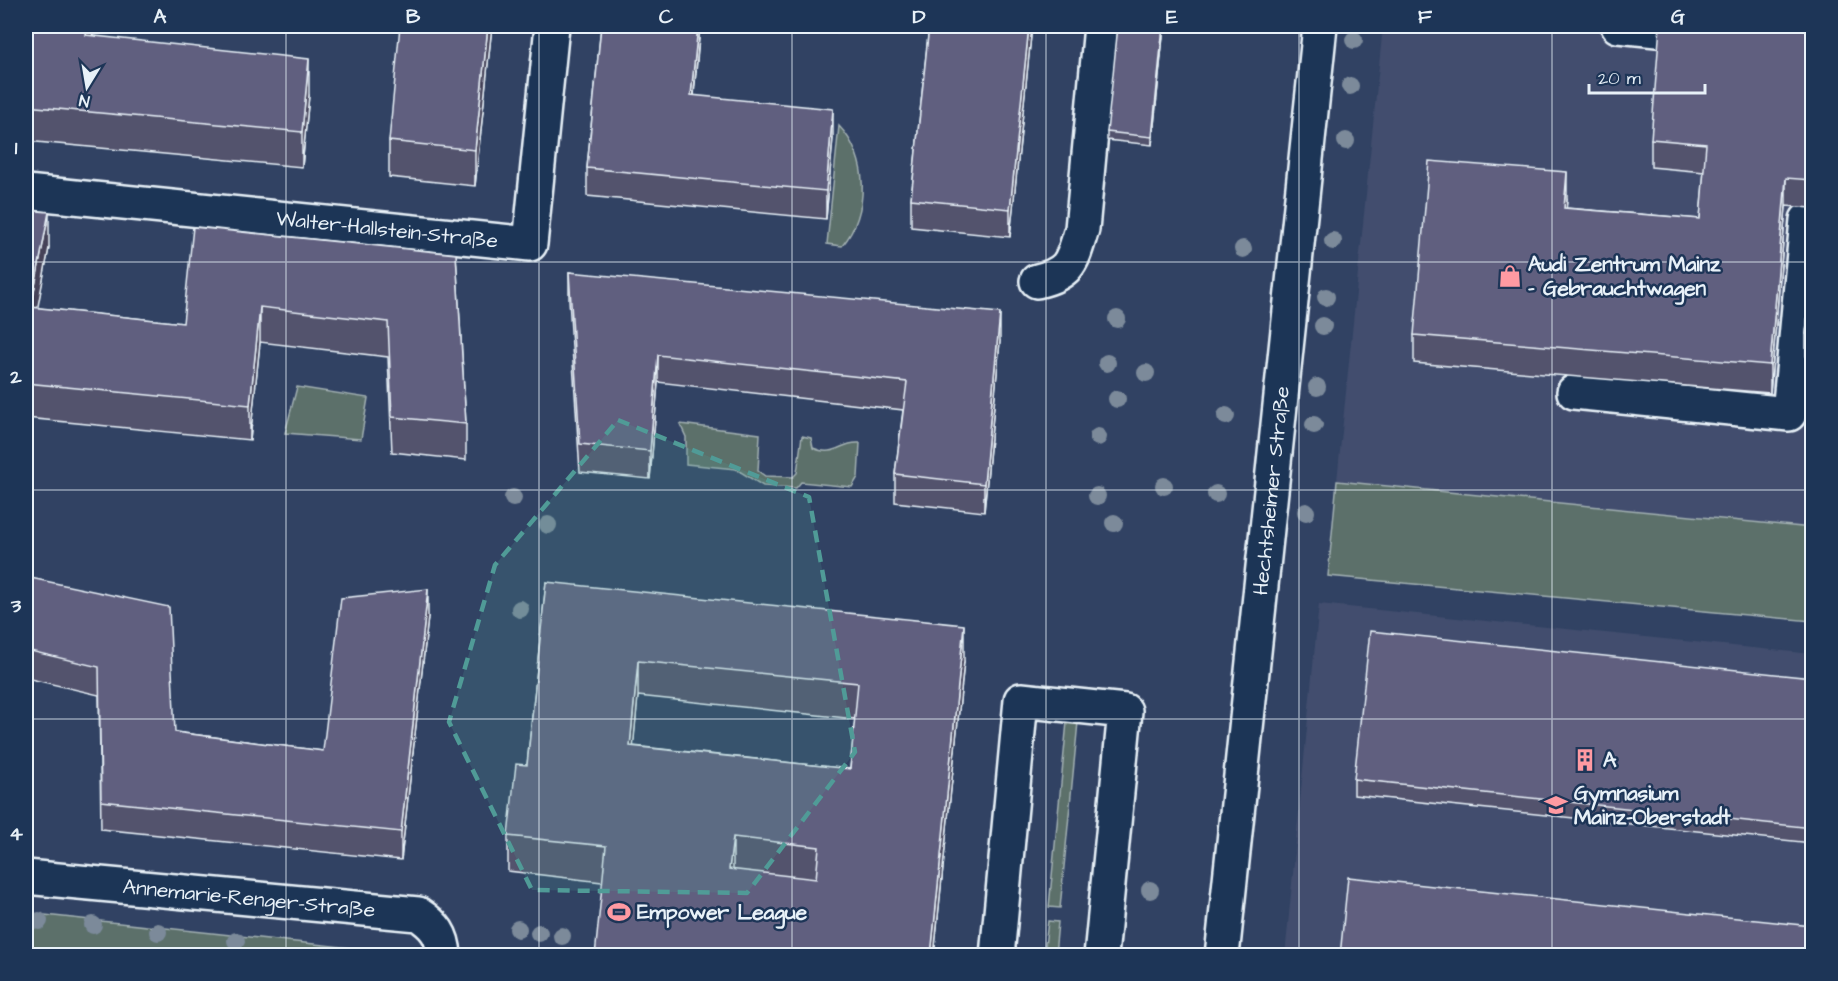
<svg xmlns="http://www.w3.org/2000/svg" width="1838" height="981" viewBox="0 0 1838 981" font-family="'Architects Daughter',sans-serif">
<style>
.built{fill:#424e6e}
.green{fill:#5b6f6b;stroke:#a2b0b2;stroke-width:1.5}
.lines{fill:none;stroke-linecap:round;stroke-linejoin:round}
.minor-casing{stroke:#e8f1f8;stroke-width:38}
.minor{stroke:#1d3557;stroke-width:33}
.tree{fill:#7b8a9a}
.wall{fill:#53526d;stroke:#e8f1f8;stroke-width:1.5;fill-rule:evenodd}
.shaded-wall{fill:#444259;stroke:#e8f1f8;stroke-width:1.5}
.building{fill:#615f7f;stroke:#e8f1f8;stroke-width:1.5;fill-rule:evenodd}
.marked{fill:#509b97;fill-opacity:0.2;stroke:#509b97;stroke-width:4.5;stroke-dasharray:12 8;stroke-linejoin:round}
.grid{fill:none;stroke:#e8f1f8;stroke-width:1.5;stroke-opacity:0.55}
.labels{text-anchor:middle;stroke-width:5;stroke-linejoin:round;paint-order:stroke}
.street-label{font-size:21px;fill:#e8f1f8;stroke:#1d3557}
.poi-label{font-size:21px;font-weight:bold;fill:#e8f1f8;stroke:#1d3557;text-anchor:start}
.neatline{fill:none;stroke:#e8f1f8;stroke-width:2}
.grid-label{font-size:20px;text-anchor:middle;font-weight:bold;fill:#e8f1f8}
</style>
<rect width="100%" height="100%" fill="#314263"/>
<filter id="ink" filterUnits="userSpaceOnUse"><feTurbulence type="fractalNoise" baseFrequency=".0167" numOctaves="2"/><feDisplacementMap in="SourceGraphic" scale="12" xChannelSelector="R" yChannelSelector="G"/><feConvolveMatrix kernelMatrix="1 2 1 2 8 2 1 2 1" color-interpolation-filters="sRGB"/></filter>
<g filter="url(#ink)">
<g class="built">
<polygon points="1383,26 1812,26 1812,528 1337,481"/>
<polygon points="1319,604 1812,654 1812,955 1285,956"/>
</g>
<g class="green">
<path d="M839,126C869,157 870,213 842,246L827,244Z"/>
<polygon points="297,387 368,398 361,439 285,433"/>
<path d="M680,424L760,434L758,471L765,476L793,477L797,473L802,436L811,438L813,448C836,458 840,441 860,443L858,477L852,487L801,482L796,488L763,486L736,469L686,464V437Z"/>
<polygon points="1337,481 1812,528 1812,621 1328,576"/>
<polygon points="1067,722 1078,722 1060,908 1049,907"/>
<polygon points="26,913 397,953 396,955 26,955"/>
<polygon points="1048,921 1058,922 1055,955 1044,955"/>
</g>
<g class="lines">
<g class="minor-casing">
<g id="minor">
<polyline points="1618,26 1706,35"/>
<path id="s1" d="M26,192L530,244L552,26"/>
<path d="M1037,281C1072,273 1072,260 1082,229L1101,26"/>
<polyline points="1574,392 1789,414 1807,220 1812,220"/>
<path id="s2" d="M26,877L418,914C435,925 443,935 444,956"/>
<polyline points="997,956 1021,700 1125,711 1101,956"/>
<path id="s3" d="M1222,956L1320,26"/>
</g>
</g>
<use href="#minor" class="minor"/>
</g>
<g class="tree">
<circle cx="1354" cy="40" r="9"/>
<circle cx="1350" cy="86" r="9"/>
<circle cx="1346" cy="141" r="9"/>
<circle cx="1333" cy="241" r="9"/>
<circle cx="1243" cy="249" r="9"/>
<circle cx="1326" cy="297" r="9"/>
<circle cx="1117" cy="319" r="9"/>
<circle cx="1323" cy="326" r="9"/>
<circle cx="1107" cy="363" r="9"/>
<circle cx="1146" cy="373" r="9"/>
<circle cx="1317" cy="387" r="9"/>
<circle cx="1117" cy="399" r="9"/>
<circle cx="1226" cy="416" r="9"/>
<circle cx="1314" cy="425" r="9"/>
<circle cx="1098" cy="437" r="9"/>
<circle cx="1164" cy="486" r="9"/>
<circle cx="1216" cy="494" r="9"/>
<circle cx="1097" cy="496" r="9"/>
<circle cx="513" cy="498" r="9"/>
<circle cx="1306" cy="512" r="9"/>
<circle cx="1114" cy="523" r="9"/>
<circle cx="548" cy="525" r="9"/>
<circle cx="520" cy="609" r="9"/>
<circle cx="1150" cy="890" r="9"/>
<circle cx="39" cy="921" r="9"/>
<circle cx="93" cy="925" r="9"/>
<circle cx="518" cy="929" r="9"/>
<circle cx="158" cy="932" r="9"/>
<circle cx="539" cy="933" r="9"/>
<circle cx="562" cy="936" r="9"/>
<circle cx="236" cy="941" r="9"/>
</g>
<g class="wall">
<polygon points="26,26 92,36 309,95 302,167 26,141"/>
<polygon points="492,26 475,186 389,177 389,141"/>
<polygon points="601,26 700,26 694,96 833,137 826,219 587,196 587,168"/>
<polygon points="764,26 845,26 844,33"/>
<polygon points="929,26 1032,26 1010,237 911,227 911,199"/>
<polygon points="1164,26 1152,145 1107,140 1107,132"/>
<polygon points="1812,30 1812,208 1786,206 1770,393 1414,363 1414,335 1567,200 1566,208 1700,219 1704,172 1651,167 1651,139"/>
<polygon points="26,210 49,248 37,308 183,323 456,254 466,424 466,460 392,452 388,357 260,342 250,440 26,418"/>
<polygon points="1812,267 1812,357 1806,356 1806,334"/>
<polygon points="569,272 1000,341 984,512 895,502 895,474 903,410 658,382 650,479 580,472 569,300"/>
<polygon points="26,577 175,732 323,751 428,617 401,860 101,829 99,695 26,678"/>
<path d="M546,582L964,661L934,956L602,882L508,871V836L527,765ZM638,696L855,719L850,769L633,746Z"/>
<polygon points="1812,678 1812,843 1354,795 1354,779"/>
</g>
<g class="shaded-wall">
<polygon points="87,26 94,26 86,71 86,35"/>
<polygon points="488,26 492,26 475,186 475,150"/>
<polygon points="698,26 700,26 691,123 691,95"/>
<polygon points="1029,26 1032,26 1010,237 1010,209"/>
<polygon points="1163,26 1164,26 1152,145 1152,137"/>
<polygon points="309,59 309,95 302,167 302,132"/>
<polygon points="833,109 833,137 826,219 826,191"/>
<polygon points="1567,172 1567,200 1564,236 1564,208"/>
<polygon points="1786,178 1786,206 1770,393 1770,365"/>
<polygon points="49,212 49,248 31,343 31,307"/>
<polygon points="260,307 260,342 250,440 250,405"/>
<polygon points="1000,313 1000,341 984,512 984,484"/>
<polygon points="658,355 658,382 650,479 650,451"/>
<polygon points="428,589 428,617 401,860 401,832"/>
<polygon points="964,625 964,661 934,956 931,956"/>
<polygon points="638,661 638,696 630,782 630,746"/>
<polygon points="733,837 733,873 729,869"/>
</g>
<g class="building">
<polygon points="26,26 87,26 86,35 309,59 302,132 26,106"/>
<polygon points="400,26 488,26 475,150 389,141"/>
<polygon points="601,26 698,26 691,95 833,109 826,191 587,168"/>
<polygon points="929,26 1029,26 1010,209 911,199"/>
<polygon points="1118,26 1163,26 1152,137 1107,132"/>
<polygon points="1660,26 1755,26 1812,30 1812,180 1786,178 1770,365 1414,335 1429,161 1567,172 1564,208 1700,219 1706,144 1651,139"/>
<polygon points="26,210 49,212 31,307 183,323 193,227 456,254 466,424 392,417 388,322 260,307 250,405 26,383"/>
<polygon points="1812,267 1812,335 1806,334"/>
<polygon points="569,272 1000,313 984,484 895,474 907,382 658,355 650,451 580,444"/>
<polygon points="26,577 169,607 175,732 323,751 341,598 428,589 401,832 101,801 99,667 26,650"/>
<path d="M546,582L964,625L931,956H595L606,846L508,836L516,764L527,765ZM638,661L858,683L850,769L630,746ZM733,837L819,847L816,879L729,869Z"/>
<polygon points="1370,631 1812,678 1812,828 1354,779"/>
<polygon points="1348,877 1812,926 1812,956 1340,956"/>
</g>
</g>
<path class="marked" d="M618,420L809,497L855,752L747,893L532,890L449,722L495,565Z"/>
<path class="grid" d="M286,26V956M539,26V956M792,26V956M1046,26V956M1299,26V956M1552,26V956M26,262H1812M26,490H1812M26,719H1812"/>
<defs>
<g id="shop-bare" transform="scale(1.8)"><path d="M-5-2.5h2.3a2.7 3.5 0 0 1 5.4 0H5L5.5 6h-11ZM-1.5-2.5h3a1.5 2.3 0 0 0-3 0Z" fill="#ff9aa2" stroke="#1d3557" stroke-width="2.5" paint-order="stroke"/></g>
<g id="building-bare" transform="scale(1.8)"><path d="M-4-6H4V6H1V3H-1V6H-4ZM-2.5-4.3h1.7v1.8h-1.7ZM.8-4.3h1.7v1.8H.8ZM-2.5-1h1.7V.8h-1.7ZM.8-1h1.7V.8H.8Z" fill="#ff9aa2" stroke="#1d3557" stroke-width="2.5" paint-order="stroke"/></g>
<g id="school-bare" transform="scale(1.8)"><path d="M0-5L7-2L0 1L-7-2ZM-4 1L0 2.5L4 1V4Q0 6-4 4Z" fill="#ff9aa2" stroke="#1d3557" stroke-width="2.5" paint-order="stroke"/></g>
<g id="stadium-bare" transform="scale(1.8)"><path d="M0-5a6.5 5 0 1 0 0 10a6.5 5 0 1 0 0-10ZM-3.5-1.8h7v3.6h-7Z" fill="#ff9aa2" stroke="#1d3557" stroke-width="2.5" paint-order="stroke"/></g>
</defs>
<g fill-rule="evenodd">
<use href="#shop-bare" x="1510" y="276"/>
<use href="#building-bare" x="1585" y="760"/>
<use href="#school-bare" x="1556" y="805"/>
<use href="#stadium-bare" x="619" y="912"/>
</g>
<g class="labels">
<g class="street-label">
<text dy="7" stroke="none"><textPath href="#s1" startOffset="363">Walter-Hallstein-Straße</textPath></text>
<text dy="7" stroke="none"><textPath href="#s3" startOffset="468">Hechtsheimer Straße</textPath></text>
<text dy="7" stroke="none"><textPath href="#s2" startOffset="224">Annemarie-Renger-Straße</textPath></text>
</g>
<g class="poi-label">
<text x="1528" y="271">Audi Zentrum Mainz<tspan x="1528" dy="24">- Gebrauchtwagen</tspan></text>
<text x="1603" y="767">A</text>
<text x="1574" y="800">Gymnasium<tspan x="1574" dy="24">Mainz-Oberstadt</tspan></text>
<text x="637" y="919">Empower League</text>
</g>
</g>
<rect width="1838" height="981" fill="none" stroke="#1d3557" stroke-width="66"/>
<g transform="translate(87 87) rotate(191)" stroke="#1d3557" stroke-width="4.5" paint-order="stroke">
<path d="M0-4.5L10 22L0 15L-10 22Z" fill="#e8f1f8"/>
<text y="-9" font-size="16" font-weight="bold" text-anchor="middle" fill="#e8f1f8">N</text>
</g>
<path d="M1589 84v9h116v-9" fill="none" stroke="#e8f1f8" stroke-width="3"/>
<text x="1598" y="84" font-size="18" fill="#e8f1f8" stroke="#1d3557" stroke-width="4.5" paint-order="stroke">20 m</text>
<rect x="33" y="33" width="1772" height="915" class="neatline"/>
<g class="grid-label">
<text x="160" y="23">A</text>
<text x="413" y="23">B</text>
<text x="666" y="23">C</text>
<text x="919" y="23">D</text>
<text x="1172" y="23">E</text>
<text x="1425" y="23">F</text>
<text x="1678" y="23">G</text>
<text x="16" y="154">1</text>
<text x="16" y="383">2</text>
<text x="16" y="612">3</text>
<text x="16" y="840">4</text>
</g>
</svg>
